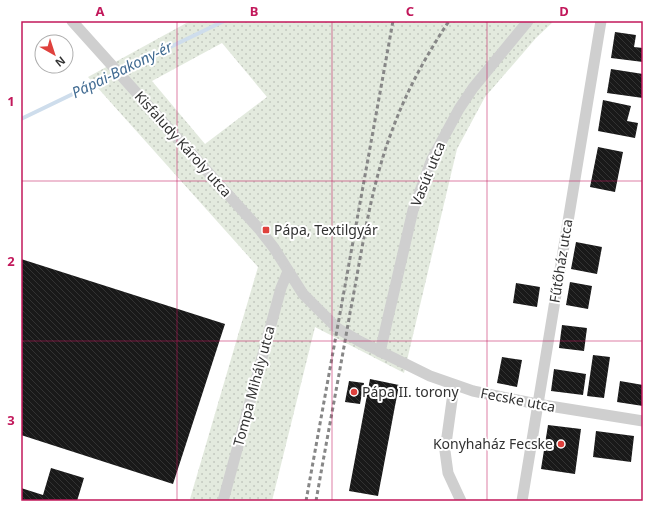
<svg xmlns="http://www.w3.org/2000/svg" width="664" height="522" viewBox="0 0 664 522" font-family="'Noto Sans',sans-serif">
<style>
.grass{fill:url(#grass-dots);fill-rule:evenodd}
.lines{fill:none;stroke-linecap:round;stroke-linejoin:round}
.stream{stroke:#ceddec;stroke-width:4}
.building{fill:url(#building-back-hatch)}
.minor{stroke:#cfcfcf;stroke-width:11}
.rail{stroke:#878787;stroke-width:3;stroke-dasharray:4 3;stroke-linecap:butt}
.grid{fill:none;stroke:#c2185b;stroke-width:1;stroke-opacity:0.55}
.poi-dot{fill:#df413d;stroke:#fff;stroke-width:1.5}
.labels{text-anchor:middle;stroke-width:4;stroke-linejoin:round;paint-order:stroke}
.street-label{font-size:14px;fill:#323232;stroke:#fff}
.poi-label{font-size:14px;fill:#323232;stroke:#fff;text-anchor:start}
.water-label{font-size:15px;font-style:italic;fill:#416b92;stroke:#fff}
.neatline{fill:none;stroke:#c2185b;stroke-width:1.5}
.grid-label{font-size:13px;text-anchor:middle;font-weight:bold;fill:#c2185b}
</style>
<defs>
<pattern id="grass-dots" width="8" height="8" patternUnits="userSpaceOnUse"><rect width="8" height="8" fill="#e3eade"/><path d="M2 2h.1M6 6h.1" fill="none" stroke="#c3c9bf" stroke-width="1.8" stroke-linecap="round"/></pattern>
<pattern id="building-back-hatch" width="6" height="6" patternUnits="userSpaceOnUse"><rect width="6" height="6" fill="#191919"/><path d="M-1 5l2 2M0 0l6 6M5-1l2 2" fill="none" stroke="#323232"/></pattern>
</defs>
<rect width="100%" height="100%" fill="#fff"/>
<path class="grass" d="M190,21H554L536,38L485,97L457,149L404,373L315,327L272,501H194L190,499L258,267L88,77ZM222,43L267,97L205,144L152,81Z"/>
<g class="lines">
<polyline class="stream" points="21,119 224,21"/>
</g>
<g class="building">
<polygon points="615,32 636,35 634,47 643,48 643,62 611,58"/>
<polygon points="611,69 643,74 643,98 607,93"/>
<polygon points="603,100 631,106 627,121 638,123 635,138 598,131"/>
<polygon points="598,147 623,152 615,192 590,187"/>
<polygon points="576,242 602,247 597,274 571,269"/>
<polygon points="21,259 225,324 173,484 21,435"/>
<polygon points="570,282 592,286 588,309 566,305"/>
<polygon points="516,283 540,287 537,307 513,303"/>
<polygon points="562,325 587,328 584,351 559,348"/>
<polygon points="593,355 610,357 604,398 587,396"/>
<polygon points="502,357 522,360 517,387 497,383"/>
<polygon points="554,369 586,374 583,395 551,391"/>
<polygon points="370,379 399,385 378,496 349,491"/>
<polygon points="349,381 364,383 360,404 345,402"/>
<polygon points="620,381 643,385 643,406 617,402"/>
<polygon points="548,425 581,429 575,474 541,469"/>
<polygon points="596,431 634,436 631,462 593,457"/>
<polygon points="51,468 84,478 77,501 21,501 21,488 43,495"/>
</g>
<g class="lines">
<g class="minor">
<polyline points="72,21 260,230 274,248 303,294 337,328 359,341 430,376 473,391 537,404 643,421"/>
<polyline points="380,352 413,210 432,159 459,109 473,88 528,21"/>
<polyline points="454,386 445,451 448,473 461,501"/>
<polyline points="223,501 281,288 288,271"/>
<polyline points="522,501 601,21"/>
</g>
<g class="rail">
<polyline points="306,501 393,21"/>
<path d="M316,501C327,438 339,376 350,313C362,252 370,187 393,128C407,90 427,54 449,21"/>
</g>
</g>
<path class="grid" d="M177,21V501M332,21V501M487,21V501M21,181H643M21,341H643"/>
<g class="poi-dot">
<rect x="262" y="226" width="8" height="8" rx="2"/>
<circle cx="354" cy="392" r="4"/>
<circle cx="561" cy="444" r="4"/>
</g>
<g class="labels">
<g class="street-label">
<text transform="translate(183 144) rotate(48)" y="5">Kisfaludy Károly utca</text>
<text transform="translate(428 174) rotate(-68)" y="5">Vasút utca</text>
<text transform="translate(561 261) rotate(-81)" y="5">Fűtőház utca</text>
<text transform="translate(254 386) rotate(-75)" y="5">Tompa Mihály utca</text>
<text transform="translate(518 400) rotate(11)" y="5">Fecske utca</text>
</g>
<g class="poi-label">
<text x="274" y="235">Pápa, Textilgyár</text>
<text x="362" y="397">Pápa II. torony</text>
<text x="553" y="449" text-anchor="end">Konyhaház Fecske</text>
</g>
<g class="water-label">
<text transform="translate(122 70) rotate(-26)" y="5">Pápai-Bakony-ér</text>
</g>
</g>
<rect width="664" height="522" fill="none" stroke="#ffffff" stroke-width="44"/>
<g transform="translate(54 54) rotate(141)"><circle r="19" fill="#ffffff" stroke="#adadad"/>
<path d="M0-3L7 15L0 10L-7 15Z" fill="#df413d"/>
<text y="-6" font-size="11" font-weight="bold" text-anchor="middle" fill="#323232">N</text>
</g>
<rect x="22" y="22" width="620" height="478" class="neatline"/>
<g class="grid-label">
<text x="100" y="16">A</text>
<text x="254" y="16">B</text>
<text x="410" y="16">C</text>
<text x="564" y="16">D</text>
<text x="11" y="106">1</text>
<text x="11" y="266">2</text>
<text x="11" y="425">3</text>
</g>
</svg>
